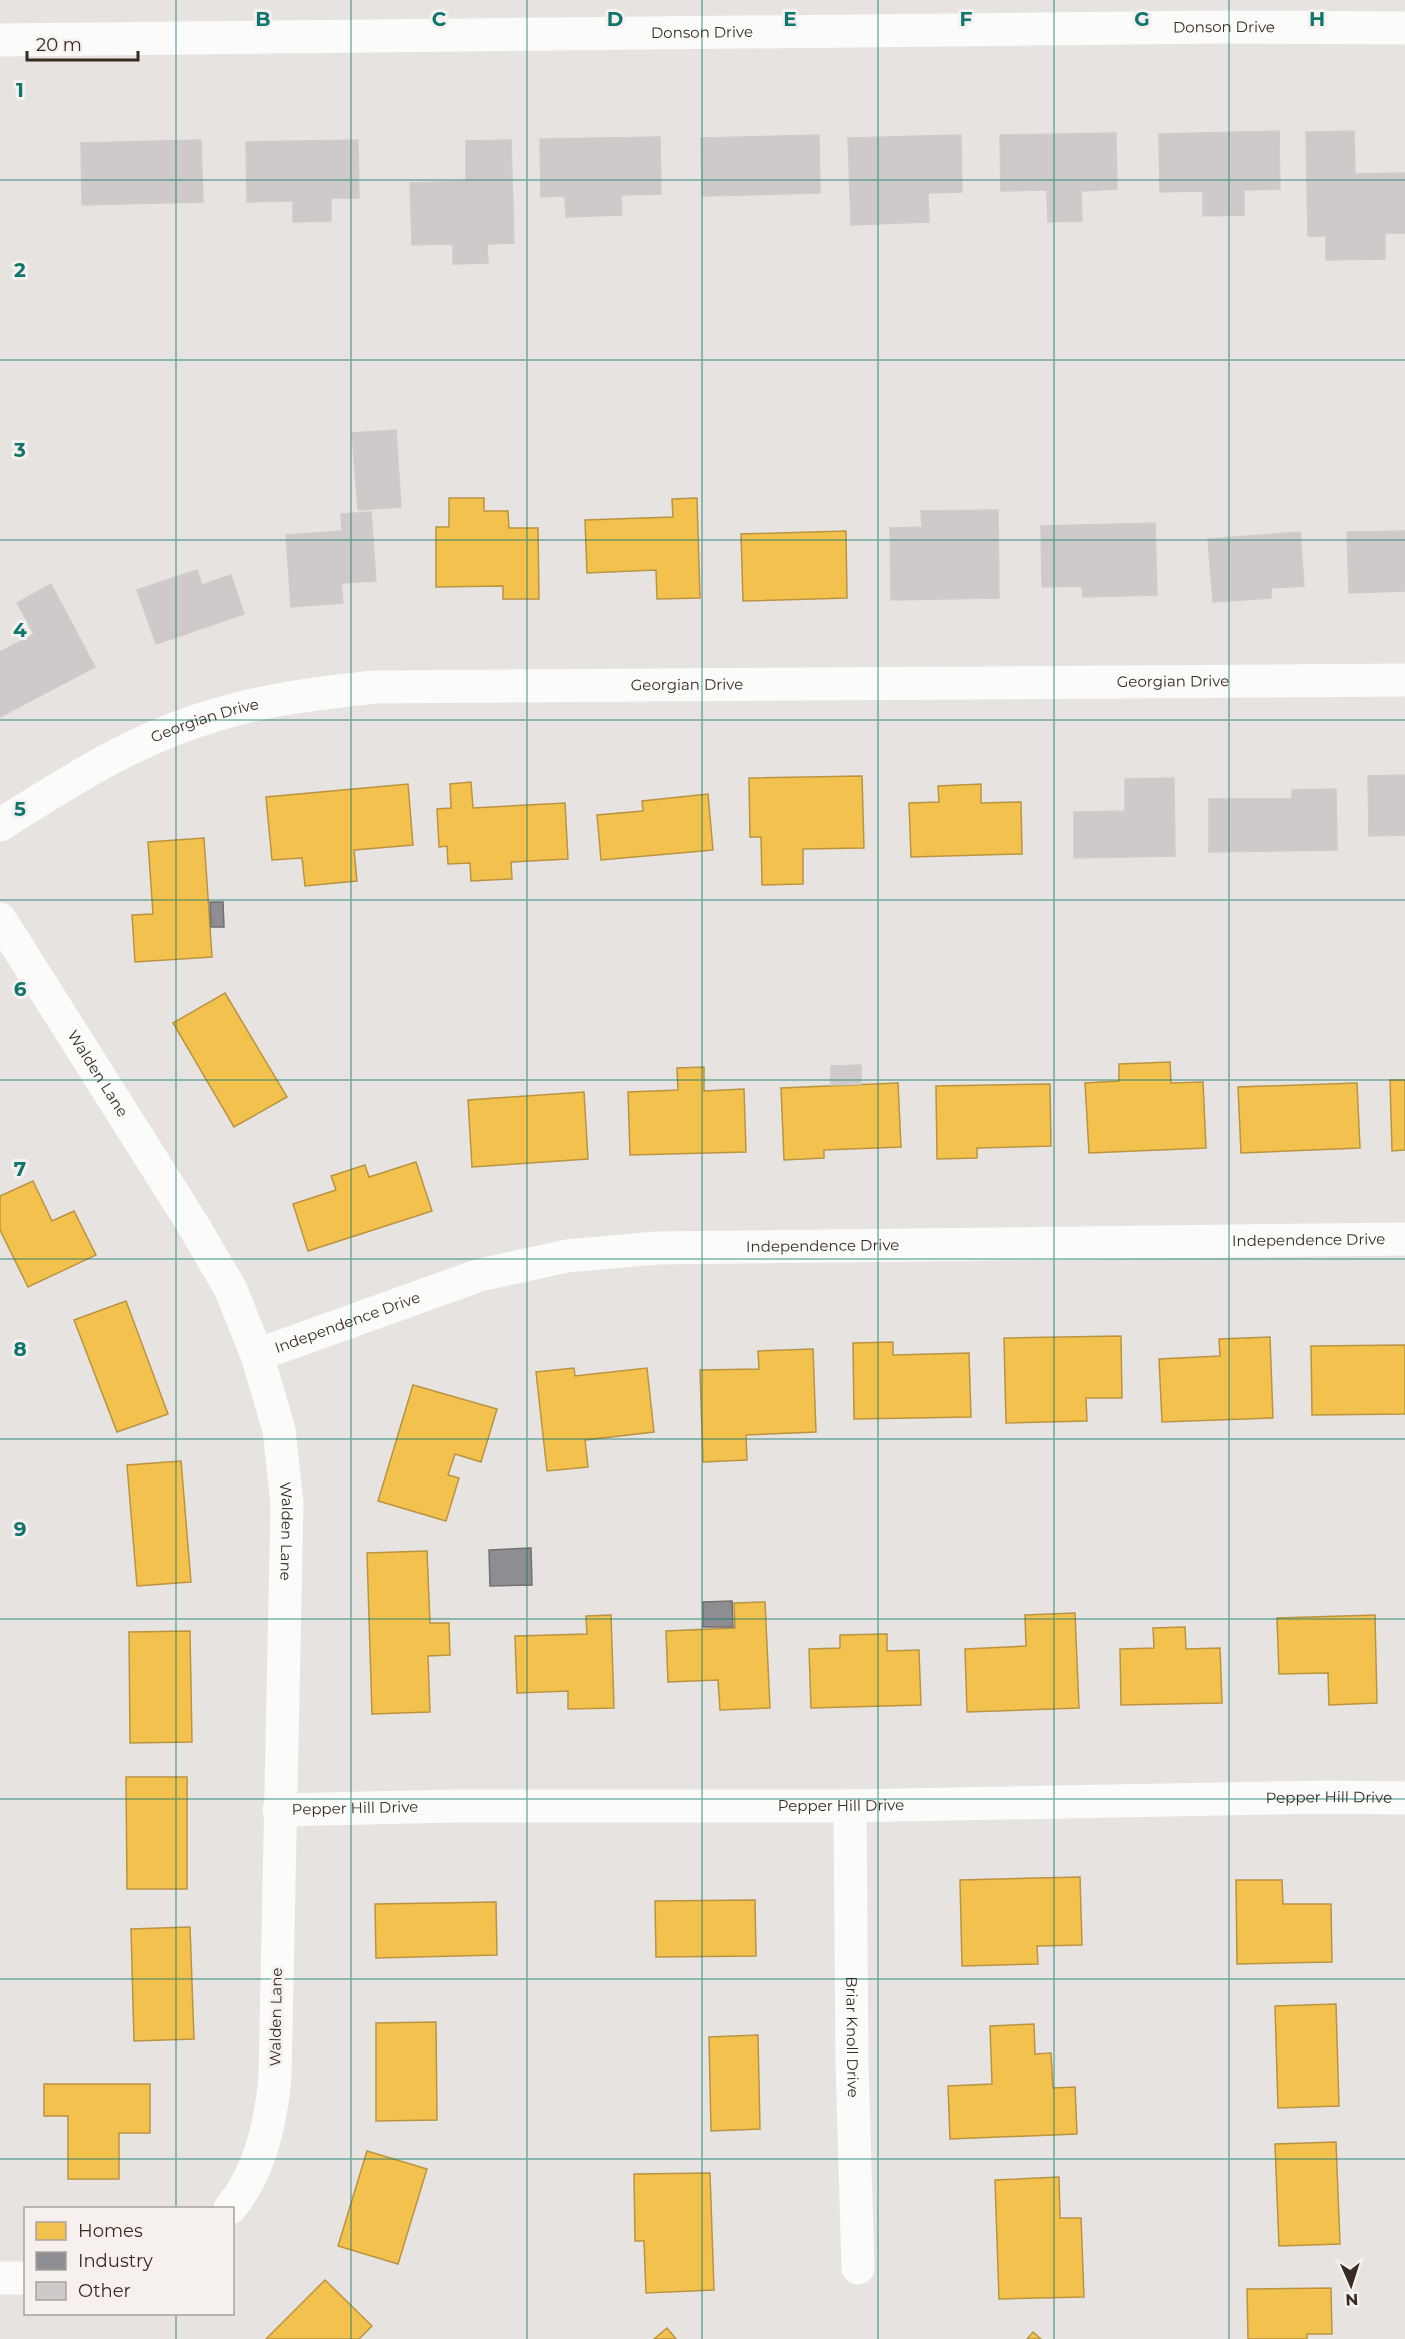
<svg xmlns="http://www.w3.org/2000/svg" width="1405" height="2339" viewBox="0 0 1405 2339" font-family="Montserrat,sans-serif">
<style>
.homes{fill:#f2c14e;stroke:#ba9441;stroke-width:1.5}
.industry{fill:#8d8d92;stroke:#737070;stroke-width:1.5}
.building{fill:#cdcac9;stroke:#cfccca;stroke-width:1.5}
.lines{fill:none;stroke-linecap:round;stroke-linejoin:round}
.minor{stroke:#fbfbfa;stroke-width:33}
.grid{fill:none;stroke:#0f766e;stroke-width:1.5;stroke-opacity:0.55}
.labels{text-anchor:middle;stroke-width:6;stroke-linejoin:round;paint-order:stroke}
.street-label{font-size:15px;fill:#372c22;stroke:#f6f1ef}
.grid-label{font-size:20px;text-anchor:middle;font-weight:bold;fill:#0f766e;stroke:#f6f1ef;stroke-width:6;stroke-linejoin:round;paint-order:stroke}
</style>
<rect width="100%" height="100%" fill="#e7e3e1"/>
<g class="homes">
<polygon points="449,498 484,498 484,511 508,511 509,528 538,528 539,599 503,599 503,586 436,587 436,527 449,527"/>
<polygon points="697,498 700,598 657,599 656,570 587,573 585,520 673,517 672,499"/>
<polygon points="846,531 847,598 743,601 741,534"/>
<polygon points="862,776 864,848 803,849 803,884 762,885 761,837 750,837 749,778"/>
<polygon points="471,782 473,808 565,803 568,859 511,862 512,879 471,881 470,863 448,864 447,846 439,847 437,809 451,808 450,784"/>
<polygon points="408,784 413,845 354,850 357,881 305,886 302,858 272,860 266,797"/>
<polygon points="981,784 981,803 1021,802 1022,854 911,857 909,803 939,802 938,786"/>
<polygon points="708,794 713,850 601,860 597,815 643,811 642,801"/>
<polygon points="204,838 212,957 135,962 132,915 153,914 148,842"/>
<polygon points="225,993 287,1097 234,1127 173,1023"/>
<polygon points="1170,1062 1171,1083 1203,1082 1206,1148 1089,1153 1085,1083 1119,1081 1119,1064"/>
<polygon points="704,1067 704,1091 744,1089 746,1152 630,1155 628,1092 678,1090 677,1068"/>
<polygon points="1390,1080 1405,1080 1405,1150 1392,1151"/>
<polygon points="898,1083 901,1147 824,1150 824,1158 784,1160 781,1088"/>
<polygon points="1357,1083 1360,1148 1241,1153 1238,1087"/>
<polygon points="1050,1084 1051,1146 977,1148 977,1158 937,1159 936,1086"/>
<polygon points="584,1092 588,1159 472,1167 468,1100"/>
<polygon points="416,1162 432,1211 308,1251 293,1204 336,1190 331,1176 365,1165 369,1177"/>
<polygon points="33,1181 52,1221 74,1211 96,1255 28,1287 0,1230 0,1196"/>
<polygon points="126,1301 168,1414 117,1432 74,1320"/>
<polygon points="1121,1336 1122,1398 1086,1398 1087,1421 1006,1423 1004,1338"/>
<polygon points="1270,1337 1273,1418 1162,1422 1159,1359 1220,1356 1219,1339"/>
<polygon points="893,1342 893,1355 969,1353 971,1417 854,1419 853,1343"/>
<polygon points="1405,1345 1405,1414 1312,1415 1311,1346"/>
<polygon points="813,1349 816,1432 746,1435 747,1460 703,1462 700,1370 759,1369 758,1351"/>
<polygon points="574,1368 575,1376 647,1368 654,1432 585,1440 588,1467 547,1471 536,1372"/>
<polygon points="413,1385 497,1409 481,1462 455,1454 448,1475 459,1478 446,1521 378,1501"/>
<polygon points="181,1461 191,1582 137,1586 127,1465"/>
<polygon points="427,1551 430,1623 449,1623 450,1655 428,1656 430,1712 372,1714 367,1553"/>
<polygon points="765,1602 770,1708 720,1710 718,1680 668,1682 666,1631 735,1628 734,1603"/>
<polygon points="1075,1613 1079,1708 967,1712 965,1649 1026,1646 1025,1615"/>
<polygon points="611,1615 614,1708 568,1709 568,1691 517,1693 515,1636 587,1634 586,1616"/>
<polygon points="1375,1615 1377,1703 1329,1705 1328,1673 1279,1674 1277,1618"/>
<polygon points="1185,1627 1186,1649 1220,1648 1222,1703 1121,1705 1120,1649 1154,1648 1153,1628"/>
<polygon points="190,1631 192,1742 130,1743 129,1632"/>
<polygon points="887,1634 887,1651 919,1650 921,1705 811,1708 809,1649 840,1648 840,1635"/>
<polygon points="126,1777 187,1777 187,1889 127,1889"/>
<polygon points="1080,1877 1082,1945 1037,1946 1038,1964 962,1966 960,1880"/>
<polygon points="1236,1880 1282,1880 1283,1904 1331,1904 1332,1962 1237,1964"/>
<polygon points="755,1900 756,1956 656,1957 655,1901"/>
<polygon points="496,1902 497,1955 376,1958 375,1904"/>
<polygon points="190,1927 194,2039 134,2041 131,1929"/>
<polygon points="1336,2004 1339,2106 1278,2108 1275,2006"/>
<polygon points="436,2022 437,2120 376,2121 376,2023"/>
<polygon points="1034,2024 1035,2054 1051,2053 1053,2088 1075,2087 1077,2134 950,2139 948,2086 992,2084 990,2026"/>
<polygon points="758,2035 760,2129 711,2131 709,2037"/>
<polygon points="44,2084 150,2084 150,2133 119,2133 119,2179 68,2179 68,2116 44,2116"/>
<polygon points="1336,2142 1340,2244 1279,2246 1275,2144"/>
<polygon points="367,2151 427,2169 398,2264 338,2246"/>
<polygon points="710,2173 714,2290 646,2293 644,2241 635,2241 634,2174"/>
<polygon points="1059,2177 1060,2218 1081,2218 1084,2297 999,2299 995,2180"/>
<polygon points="325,2280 372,2326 359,2339 266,2339"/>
<polygon points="1331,2288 1332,2334 1307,2334 1307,2339 1248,2339 1247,2289"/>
<polygon points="667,2328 676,2339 654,2339"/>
<polygon points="1033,2332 1041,2339 1027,2339"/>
</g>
<g class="industry">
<polygon points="210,902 223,902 224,927 211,927"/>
<polygon points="531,1548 532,1585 490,1586 489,1550"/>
<polygon points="732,1601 733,1627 703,1627 703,1602"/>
</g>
<g class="building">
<polygon points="1279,131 1280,189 1244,190 1244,215 1203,216 1203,191 1160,192 1159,134"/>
<polygon points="1354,131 1355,174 1405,173 1405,233 1385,233 1385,259 1326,260 1326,236 1308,236 1306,132"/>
<polygon points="1116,133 1117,189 1081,191 1082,221 1048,222 1047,190 1001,191 1000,135"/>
<polygon points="819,135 820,193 702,196 701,138"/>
<polygon points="961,135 962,192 928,193 929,222 851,225 848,138"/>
<polygon points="660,137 661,194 621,195 622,215 566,217 565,196 541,197 540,139"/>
<polygon points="201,140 203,202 82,205 81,143"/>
<polygon points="358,140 359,198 331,198 331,221 293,222 293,201 247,202 246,142"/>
<polygon points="511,140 514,243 487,244 488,263 453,264 453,244 412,245 410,183 466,181 466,141"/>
<polygon points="396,430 401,507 358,510 352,433"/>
<polygon points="998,510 999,598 891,600 890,528 922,527 921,511"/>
<polygon points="371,512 376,581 341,583 343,603 291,607 286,535 342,531 341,514"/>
<polygon points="1155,523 1157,595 1083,597 1082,586 1042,587 1041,526"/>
<polygon points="1405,531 1405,591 1349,593 1347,532"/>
<polygon points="1300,532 1304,586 1271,588 1271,598 1213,602 1208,539"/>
<polygon points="197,570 202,585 231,575 244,614 156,644 137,590"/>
<polygon points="51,584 95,667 0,717 0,652 34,634 17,603"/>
<polygon points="1405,775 1405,835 1369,836 1368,776"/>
<polygon points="1174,778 1175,856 1074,858 1074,812 1125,811 1125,779"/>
<polygon points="1336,789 1337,850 1209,852 1209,799 1292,799 1292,790"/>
<polygon points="861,1065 861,1084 831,1085 831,1066"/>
</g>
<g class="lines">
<g class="minor">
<path id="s1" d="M0,40L1221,27L1405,28"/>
<path id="s2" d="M0,825C68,782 137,737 216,715C267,699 320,693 374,687L1405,680"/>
<path id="s3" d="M0,919L195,1228L231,1290L257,1355L279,1430L287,1503L275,2077C271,2122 260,2173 230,2208"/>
<path id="s4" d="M257,1355L480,1275L567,1256L656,1248L1405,1239"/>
<path id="s5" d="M850,1806L852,2063L858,2268"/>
<path id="s6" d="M279,1810L455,1806H850L1328,1797L1405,1798"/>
<polyline points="0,2278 26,2278"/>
</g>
</g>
<path class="grid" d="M176,0V2208M351,0V2339M527,0V2339M702,0V2339M878,0V2339M1054,0V2339M1229,0V2339M0,180H1405M0,360H1405M0,540H1405M0,720H1405M0,900H1405M0,1080H1405M0,1259H1405M0,1439H1405M0,1619H1405M0,1799H1405M0,1979H1405M0,2159H1405M176,2314V2339"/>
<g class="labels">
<g class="street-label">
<text dy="5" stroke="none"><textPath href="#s1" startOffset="1224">Donson Drive</textPath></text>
<text dy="5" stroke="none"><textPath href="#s1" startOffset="702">Donson Drive</textPath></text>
<text dy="5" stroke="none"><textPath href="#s2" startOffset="1203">Georgian Drive</textPath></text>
<text dy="5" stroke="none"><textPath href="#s2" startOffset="717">Georgian Drive</textPath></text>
<text dy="5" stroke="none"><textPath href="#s2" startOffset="231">Georgian Drive</textPath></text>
<text dy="5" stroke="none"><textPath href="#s3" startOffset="183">Walden Lane</textPath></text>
<text dy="5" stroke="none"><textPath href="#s4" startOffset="1068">Independence Drive</textPath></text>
<text dy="5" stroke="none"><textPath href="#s4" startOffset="582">Independence Drive</textPath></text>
<text dy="5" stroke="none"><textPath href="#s4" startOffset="96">Independence Drive</textPath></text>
<text dy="5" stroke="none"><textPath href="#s3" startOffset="687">Walden Lane</textPath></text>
<text dy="5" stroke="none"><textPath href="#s6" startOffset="1050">Pepper Hill Drive</textPath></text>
<text dy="5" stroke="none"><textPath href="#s6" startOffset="562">Pepper Hill Drive</textPath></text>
<text dy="5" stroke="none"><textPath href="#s6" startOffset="76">Pepper Hill Drive</textPath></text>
<text transform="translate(276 2017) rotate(-89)" y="5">Walden Lane</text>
<text dy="5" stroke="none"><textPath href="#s5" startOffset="231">Briar Knoll Drive</textPath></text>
</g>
</g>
<g class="grid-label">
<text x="263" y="26">B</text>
<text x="439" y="26">C</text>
<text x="615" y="26">D</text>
<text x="790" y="26">E</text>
<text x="966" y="26">F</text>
<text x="1142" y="26">G</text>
<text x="1317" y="26">H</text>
<text x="20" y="97">1</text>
<text x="20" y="277">2</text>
<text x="20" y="457">3</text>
<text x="20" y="637">4</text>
<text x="20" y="816">5</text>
<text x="20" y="996">6</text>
<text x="20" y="1176">7</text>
<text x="20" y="1356">8</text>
<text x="20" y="1536">9</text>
</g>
<rect x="24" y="2207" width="210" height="108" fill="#f6f1ef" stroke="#aaa29d" stroke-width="1.5"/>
<rect x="36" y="2222" width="30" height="18" fill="#f2c14e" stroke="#aaa29d" stroke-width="1.5"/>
<text x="78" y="2237" font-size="18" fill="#372c22">Homes</text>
<rect x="36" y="2252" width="30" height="18" fill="#8d8d92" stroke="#aaa29d" stroke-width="1.5"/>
<text x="78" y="2267" font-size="18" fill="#372c22">Industry</text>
<rect x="36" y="2282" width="30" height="18" fill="#cdcac9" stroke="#aaa29d" stroke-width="1.5"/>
<text x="78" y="2297" font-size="18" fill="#372c22">Other</text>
<g transform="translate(1351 2285) rotate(177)" stroke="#f6f1ef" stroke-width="4.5" paint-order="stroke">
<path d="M0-4.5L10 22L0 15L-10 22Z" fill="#372c22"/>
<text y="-9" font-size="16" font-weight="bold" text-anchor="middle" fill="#372c22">N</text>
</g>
<path d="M27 51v9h111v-9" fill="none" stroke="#372c22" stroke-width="3"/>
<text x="36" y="51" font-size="18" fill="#372c22" stroke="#f6f1ef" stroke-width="4.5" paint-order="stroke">20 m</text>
</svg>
